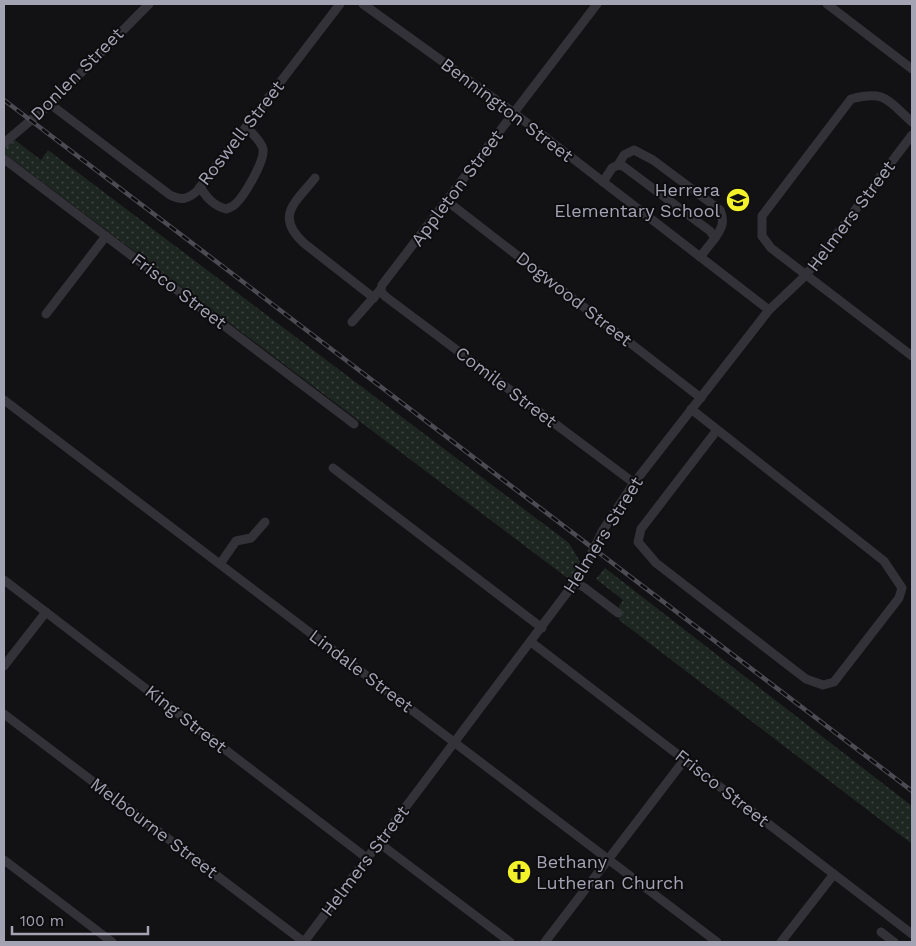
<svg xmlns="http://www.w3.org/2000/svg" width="916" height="946" viewBox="0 0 916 946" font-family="'Work Sans',sans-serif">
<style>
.grass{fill:url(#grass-dots)}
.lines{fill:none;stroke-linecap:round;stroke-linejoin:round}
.minor{stroke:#333238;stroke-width:9}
.rail-casing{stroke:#4c4b53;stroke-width:4.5}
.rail{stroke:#0d0c0e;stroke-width:2.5;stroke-dasharray:8;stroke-linecap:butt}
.labels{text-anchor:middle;stroke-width:4;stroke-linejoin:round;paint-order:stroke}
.street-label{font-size:18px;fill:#a3a3b4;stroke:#0d0c0e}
.poi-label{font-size:18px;fill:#a3a3b4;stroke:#0d0c0e;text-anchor:end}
</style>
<defs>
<pattern id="grass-dots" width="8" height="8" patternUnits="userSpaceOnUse" patternTransform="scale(1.25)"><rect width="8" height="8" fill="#1e2622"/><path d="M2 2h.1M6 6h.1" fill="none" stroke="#3c4240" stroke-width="1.8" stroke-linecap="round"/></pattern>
</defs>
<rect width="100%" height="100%" fill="#121113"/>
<g class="grass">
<polygon points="15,140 41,160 48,150 569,543 581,563 570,580 4,153 4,147"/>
<polygon points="605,568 912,806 912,844 619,620 619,606 623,600 596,579"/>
</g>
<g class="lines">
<g class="minor">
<polyline points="363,4 514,113 769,310"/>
<polyline points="827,4 912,69"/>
<path d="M50,104L170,195C182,201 188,199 197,191L340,4"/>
<path d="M912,122C887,100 886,90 851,99L762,216V236L771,248L912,356"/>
<polyline points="4,143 50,104 149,4"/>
<polyline points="4,159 354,424"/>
<path d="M618,165L624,155L634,150L653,160L720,210C725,222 722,228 715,238"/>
<path d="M315,178C295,203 274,216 305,244L374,298"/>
<polyline points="603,182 612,168 618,165 623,166 710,231 715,238 700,257"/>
<path d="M200,187C207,198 214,206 226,209C229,208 231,207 233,206C243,199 265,161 263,149C261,141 252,133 246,127"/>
<polyline points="447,201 701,398"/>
<polyline points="381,289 382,293 386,297 634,483"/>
<polyline points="46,314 106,236"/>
<polyline points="352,322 381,289 382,285 597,4"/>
<polyline points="4,400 717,942"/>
<polyline points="691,409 884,561 902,588 899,598 834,682 823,685 806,679 656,563 638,542 641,529 717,430"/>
<polyline points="333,468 542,628"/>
<polyline points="220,564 236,541 251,538 265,522"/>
<polyline points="4,580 368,859"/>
<polyline points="575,582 585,588 618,613"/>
<polyline points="531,642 912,934"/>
<polyline points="4,666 46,612"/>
<polyline points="4,714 304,942"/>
<polyline points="379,843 510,942"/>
<polyline points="4,860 112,942"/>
<polyline points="881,932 894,942"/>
<polyline points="304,942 575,582 586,565 603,530 634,483 769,310 806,275 912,135"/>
<polyline points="545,942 685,759"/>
<polyline points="781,942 834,874"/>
</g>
<g class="rail-casing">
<polyline id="rail" points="4,100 912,791"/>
</g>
<use href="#rail" class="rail"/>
</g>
<defs>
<g id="school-disc" transform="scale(1.25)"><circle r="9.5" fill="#f3f129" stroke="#0d0c0e"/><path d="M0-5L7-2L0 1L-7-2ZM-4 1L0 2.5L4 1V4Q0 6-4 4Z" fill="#111"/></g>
<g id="church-disc" transform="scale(1.25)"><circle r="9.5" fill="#f3f129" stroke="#0d0c0e"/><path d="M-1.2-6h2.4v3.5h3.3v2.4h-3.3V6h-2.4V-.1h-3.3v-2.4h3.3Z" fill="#111"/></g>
</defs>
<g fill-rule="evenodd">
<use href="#school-disc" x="738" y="200"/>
<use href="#church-disc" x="519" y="872"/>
</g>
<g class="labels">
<g class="street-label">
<text transform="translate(77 74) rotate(-45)" y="6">Donlen Street</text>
<text transform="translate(507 110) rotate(37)" y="6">Bennington Street</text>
<text transform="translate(241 133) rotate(-52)" y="6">Roswell Street</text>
<text transform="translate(457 188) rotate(-53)" y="6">Appleton Street</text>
<text transform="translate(851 216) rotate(-53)" y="6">Helmers Street</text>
<text transform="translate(179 291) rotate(37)" y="6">Frisco Street</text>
<text transform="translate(574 299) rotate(38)" y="6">Dogwood Street</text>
<text transform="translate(506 387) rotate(37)" y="6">Comile Street</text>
<text transform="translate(603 535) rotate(-58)" y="6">Helmers Street</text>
<text transform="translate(361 671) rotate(37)" y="6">Lindale Street</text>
<text transform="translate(186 719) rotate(38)" y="6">King Street</text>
<text transform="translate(722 788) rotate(38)" y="6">Frisco Street</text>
<text transform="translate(154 828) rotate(37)" y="6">Melbourne Street</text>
<text transform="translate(365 861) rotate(-53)" y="6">Helmers Street</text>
</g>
<g class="poi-label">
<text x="720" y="196">Herrera<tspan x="720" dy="21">Elementary School</tspan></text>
<text x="536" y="868" text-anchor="start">Bethany<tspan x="536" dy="21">Lutheran Church</tspan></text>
</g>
</g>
<rect width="916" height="946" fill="none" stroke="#a3a3b4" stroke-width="10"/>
<path d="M12 926v8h136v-8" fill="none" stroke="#a3a3b4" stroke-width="2.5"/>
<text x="20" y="926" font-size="15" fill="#a3a3b4" stroke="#0d0c0e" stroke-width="4" paint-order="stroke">100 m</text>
</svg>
